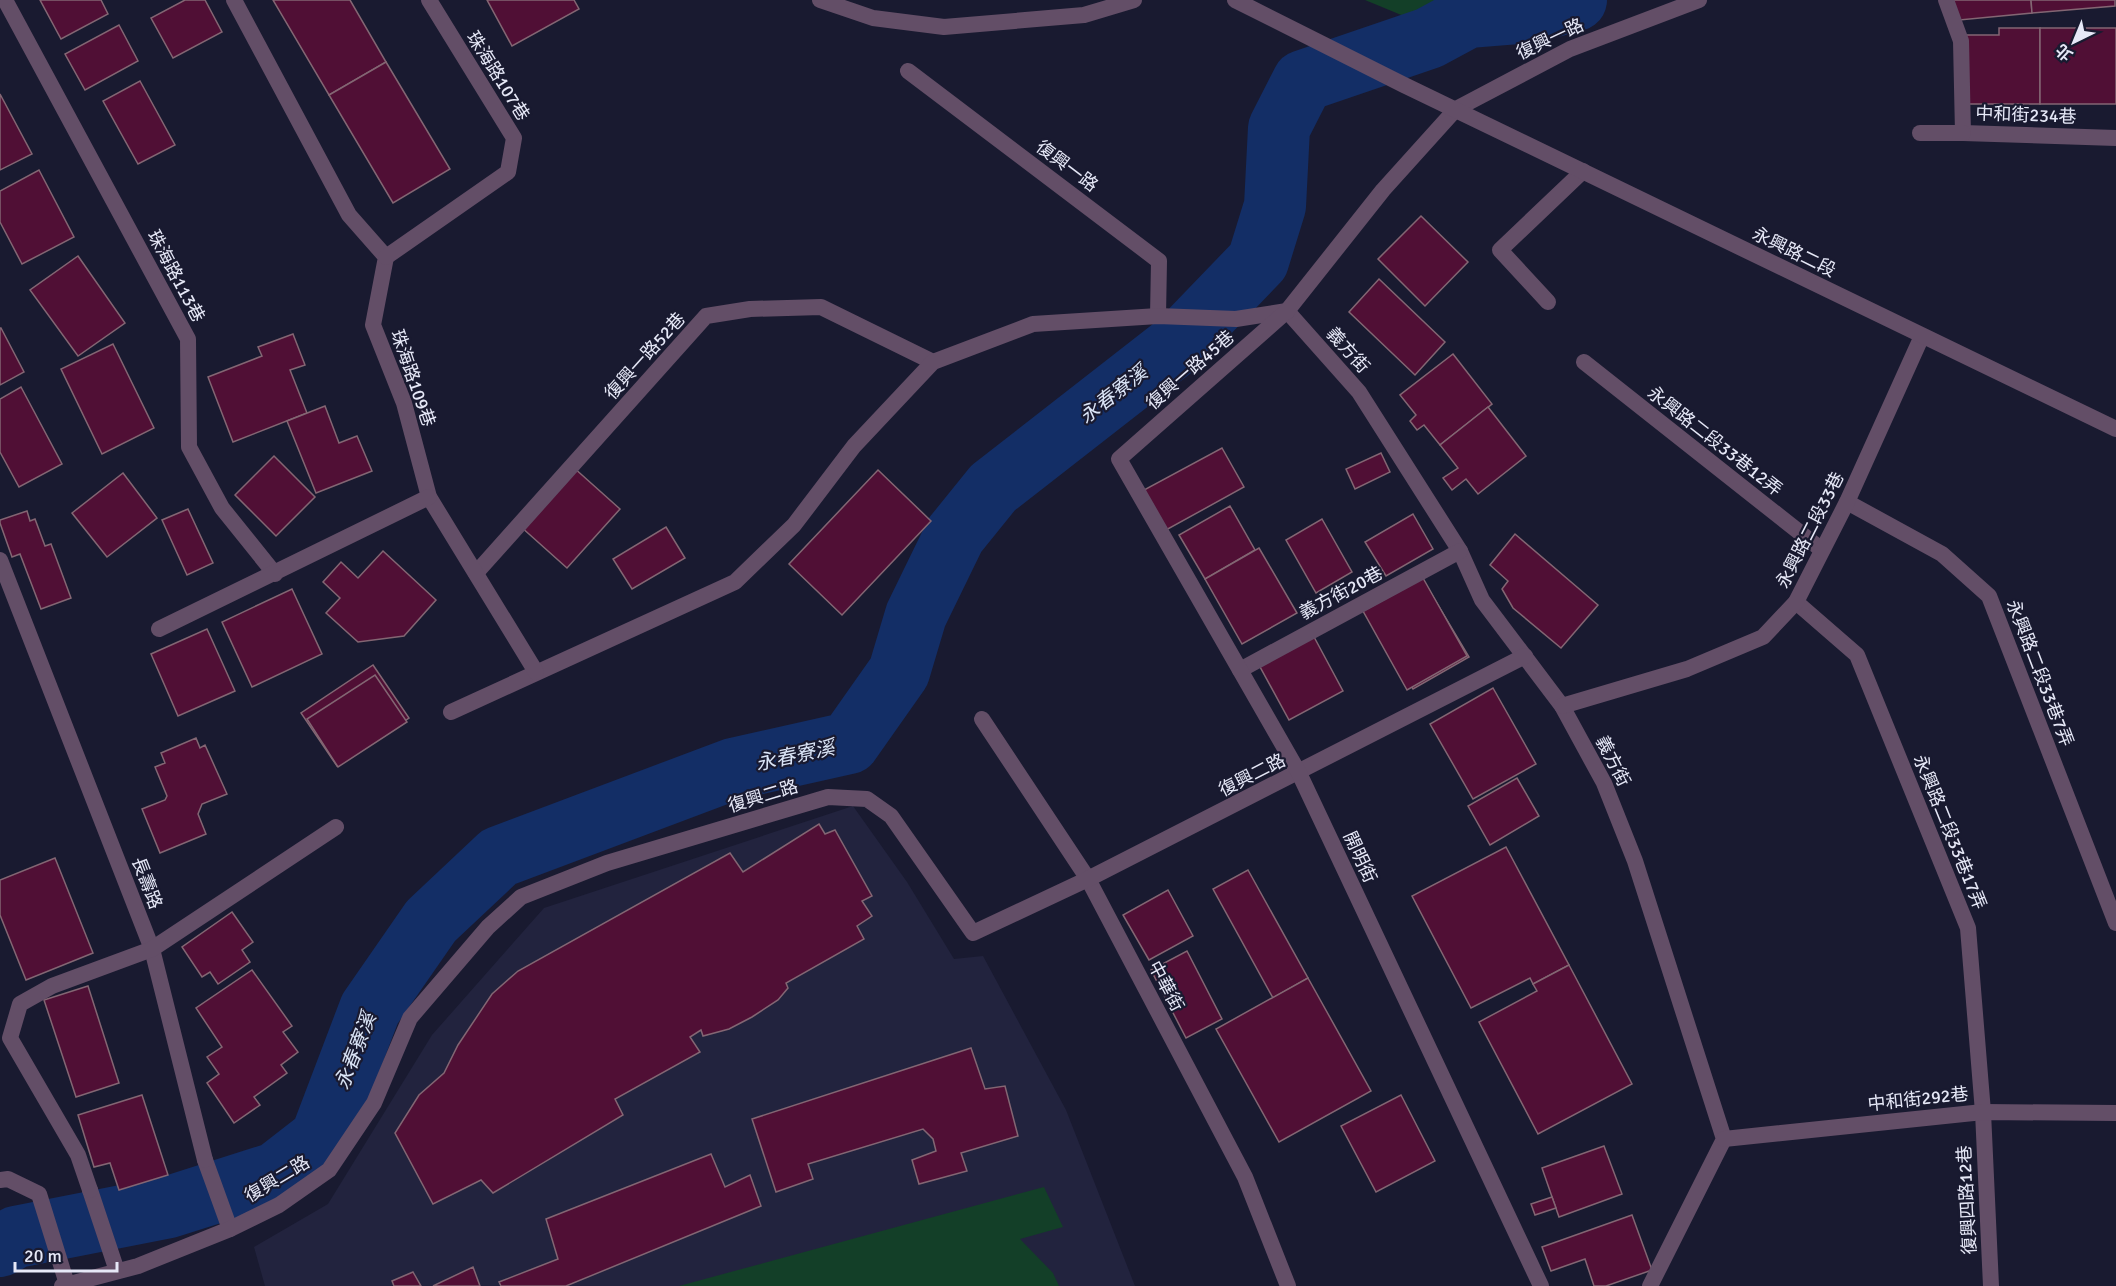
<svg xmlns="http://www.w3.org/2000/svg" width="2116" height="1286" viewBox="0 0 2116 1286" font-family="Signika,'Noto Sans TC',sans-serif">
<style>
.built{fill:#22233e}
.green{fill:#133f28}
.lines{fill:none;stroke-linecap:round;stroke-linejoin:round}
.stream{stroke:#526692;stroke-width:10}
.river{stroke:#132e66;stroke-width:62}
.building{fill:#500f35;stroke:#836673;stroke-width:1.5}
.service{stroke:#634e67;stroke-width:16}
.minor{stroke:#634e67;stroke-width:16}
.labels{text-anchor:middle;stroke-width:4.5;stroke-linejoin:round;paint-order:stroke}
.street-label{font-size:18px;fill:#e6e8f7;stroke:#191a30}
.water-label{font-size:20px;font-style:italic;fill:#dae4f6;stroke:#191a30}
</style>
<rect width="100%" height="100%" fill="#191a30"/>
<polygon class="built" points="853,806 907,882 954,959 983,956 1066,1110 1135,1286 265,1286 254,1247 328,1204 432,1035 544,908"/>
<g class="green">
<polygon points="1365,0 1522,0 1440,31"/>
<polygon points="1044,1187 1063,1227 1020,1239 1053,1273 1059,1286 679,1286"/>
</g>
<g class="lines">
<polyline class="stream" points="1448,0 1468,17"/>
<polyline class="river" points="0,1246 16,1237 169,1207 276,1173 321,1138 370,1009 431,921 499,857 733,769 849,743 899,672 916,615 955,535 993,488 1179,343 1258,261 1275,206 1279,128 1303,81 1429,38 1468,17 1532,12 1576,0"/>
</g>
<g class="building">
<polygon points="40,0 101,0 108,14 61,39"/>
<polygon points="185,0 205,0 222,32 173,58 151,18"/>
<polygon points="273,0 350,0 386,62 329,95"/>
<polygon points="487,0 574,0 579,9 512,46"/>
<polygon points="1947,0 2031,0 2032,13 1949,21"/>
<polygon points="2031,0 2115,0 2115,6 2032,13"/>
<polygon points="119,25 138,61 85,90 65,54"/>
<polygon points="1999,28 2040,28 2040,104 1957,104 1956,35 1999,35"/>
<rect x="2040" y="28" width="76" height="76"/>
<polygon points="386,62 450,169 393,203 329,95"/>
<polygon points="140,81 175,145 138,164 103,101"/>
<polygon points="0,94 32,154 0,170"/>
<polygon points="39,170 74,237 22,264 0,222 0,191"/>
<polygon points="1421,216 1468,262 1425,306 1378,259"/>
<polygon points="78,256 125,323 78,356 30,290"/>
<polygon points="1379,279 1445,342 1415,375 1349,312"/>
<polygon points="1,328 24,372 0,385 0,328"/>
<polygon points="293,334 305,365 290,370 307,413 233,442 208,377 262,356 258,347"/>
<polygon points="113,344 154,428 102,454 61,369"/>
<polygon points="1453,354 1492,404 1440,445 1424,425 1417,430 1410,421 1416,415 1400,395"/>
<polygon points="21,387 62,464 19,487 0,452 0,399"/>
<polygon points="325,406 339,443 357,436 372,471 316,493 287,421"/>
<polygon points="1488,407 1526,456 1478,494 1466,479 1452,490 1443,478 1458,468 1440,445"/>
<polygon points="1222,448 1244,487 1166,530 1144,490"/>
<polygon points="1381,453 1390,472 1355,489 1346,469"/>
<polygon points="274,456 315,497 276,536 235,495"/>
<polygon points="573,467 620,509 567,568 520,526"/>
<polygon points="878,470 931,521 842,615 789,564"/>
<polygon points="123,473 157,518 107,557 72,513"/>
<polygon points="1230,506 1255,550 1205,579 1179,535"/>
<polygon points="188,509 213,563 187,575 162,520"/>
<polygon points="27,511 30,521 35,519 45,546 51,544 71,598 41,609 20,554 12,557 0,523 0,520"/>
<polygon points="1413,514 1433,549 1386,576 1365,542"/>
<polygon points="1322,519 1352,572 1316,593 1286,540"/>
<polygon points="666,527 685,558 632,589 613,559"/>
<polygon points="1515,534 1598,605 1561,648 1513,608 1502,589 1508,581 1490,565"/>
<polygon points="1259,548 1297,613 1242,644 1205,579"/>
<polygon points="383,551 436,600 404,636 358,642 326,613 340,598 323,582 341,562 358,578"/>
<polygon points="1420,575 1469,657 1413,689 1365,608"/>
<polygon points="1423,578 1467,656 1407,690 1363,611"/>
<polygon points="292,589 322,654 252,687 222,622"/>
<polygon points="207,629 235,691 178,716 151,654"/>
<polygon points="1313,635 1343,691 1289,720 1259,665"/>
<polygon points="373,665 409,718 337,766 301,713"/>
<polygon points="375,675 407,722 338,767 307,719"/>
<polygon points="1493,688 1536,764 1473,799 1430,724"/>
<polygon points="196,738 200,748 205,745 227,794 202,804 198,814 206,834 160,853 142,809 165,800 167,796 155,767 165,763 161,753"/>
<polygon points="1517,778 1539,816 1490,845 1468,806"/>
<polygon points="819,824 825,834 835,830 872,896 862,901 872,916 857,926 864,939 786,983 788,988 778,1000 752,1017 729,1029 703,1036 701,1030 690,1037 700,1052 615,1099 623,1115 493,1193 481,1180 433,1204 395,1133 419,1095 444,1073 458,1045 492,994 518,971 730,853 743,872"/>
<polygon points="1506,847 1569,965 1533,984 1530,978 1471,1008 1412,896"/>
<polygon points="55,858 93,953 26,980 0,915 0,880"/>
<polygon points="1248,870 1308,978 1273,998 1213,889"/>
<polygon points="1168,890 1193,936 1149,960 1123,915"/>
<polygon points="232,912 253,942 242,950 250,962 218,984 210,972 202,977 182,947"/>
<polygon points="1187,951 1222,1019 1186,1038 1151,970"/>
<polygon points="1569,965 1632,1084 1538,1134 1479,1022 1537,991 1533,984"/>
<polygon points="252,970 292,1026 283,1032 298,1052 281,1065 287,1073 254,1097 260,1105 234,1123 207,1083 219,1074 207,1057 222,1047 196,1008"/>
<polygon points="1308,978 1371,1091 1279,1142 1216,1029"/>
<polygon points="88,986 119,1083 76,1097 44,1000"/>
<polygon points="971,1048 985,1089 1005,1086 1018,1136 961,1153 967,1171 919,1184 912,1160 936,1151 933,1139 923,1129 808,1164 813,1179 776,1192 752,1119"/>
<polygon points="142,1095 168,1175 119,1190 110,1163 94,1167 78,1115"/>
<polygon points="1401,1095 1435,1161 1376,1192 1341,1126"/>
<polygon points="1604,1146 1622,1194 1559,1217 1542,1168"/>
<polygon points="711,1154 725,1187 750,1175 761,1206 566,1286 501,1286 499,1282 558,1259 546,1219"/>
<polygon points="1552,1197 1556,1208 1535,1215 1531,1204"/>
<polygon points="1632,1215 1652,1270 1606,1286 1594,1286 1585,1259 1551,1271 1542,1247"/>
<polygon points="473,1267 480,1286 433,1286"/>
<polygon points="413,1272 421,1286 394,1286 392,1281"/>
</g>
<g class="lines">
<g class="service">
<polyline points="820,0 873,18 944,27 1084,15 1134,0"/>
<polyline points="1946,0 1961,41 1963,133 2116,138"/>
<polyline points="908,71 1159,261 1158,316"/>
<polyline points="1920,133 1963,133"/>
<polyline points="1548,302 1500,250 1583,171"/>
<polyline points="1287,311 1359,392 1460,551 1482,600 1562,706 1604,783 1635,861 1724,1139 1650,1286"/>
<polyline points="1584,362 1822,550"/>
<polyline points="1847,502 1942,554 1989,596 2116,923"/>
<polyline points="476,573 706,316 750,309 821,307 933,362"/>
<polyline points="1796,602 1857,655 1968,928 1983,1112 1991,1286"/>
<polyline points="1240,670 1460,551"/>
<polyline points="1562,706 1687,669 1763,637 1796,602 1847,502 1922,336"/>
<polyline points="451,712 735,582 794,525 854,446 933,362 1033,324 1158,316 1236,319 1287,311"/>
<polyline points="982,719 1088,879 1245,1177 1288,1286"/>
<polyline points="1724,1139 1983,1112 2116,1113"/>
<polyline points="205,1160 230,1229"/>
<polyline points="0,1180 8,1179 39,1194 67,1284"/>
<polyline points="90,1190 117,1271"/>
<polyline points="62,1286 138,1266 230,1229 279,1205 329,1170 374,1103 410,1018 488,927 521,897 607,863 828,797 867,799 891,816 973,933 1088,879 1525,656"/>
<polyline points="1541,1286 1299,773 1119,459 1287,311 1383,190 1456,109 1570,49 1699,0"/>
</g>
<g class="minor">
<polyline points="5,0 188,339 189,447 222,508 275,574"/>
<polyline points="234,0 349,215 386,257 373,325 404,403 429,497 536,672"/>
<polyline points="1235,0 1404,85 2116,429"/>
<polyline points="386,257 508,172 514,138 429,0"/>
<polyline points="0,560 152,949 205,1160"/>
<polyline points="159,629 429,497"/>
<polyline points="90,1190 78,1155 10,1038 20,1004 52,986 152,949 336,827"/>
</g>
</g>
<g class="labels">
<g class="street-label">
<text transform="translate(1550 39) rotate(-25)" y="6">復興一路</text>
<text transform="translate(498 76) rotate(58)" y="6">珠海路107巷</text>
<text transform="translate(2026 115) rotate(2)" y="6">中和街234巷</text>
<text transform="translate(1067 166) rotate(37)" y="6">復興一路</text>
<text transform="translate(1794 252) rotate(26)" y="6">永興路二段</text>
<text transform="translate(176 276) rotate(62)" y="6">珠海路113巷</text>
<text transform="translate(1348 350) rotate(48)" y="6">義方街</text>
<text transform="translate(645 356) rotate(-48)" y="6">復興一路52巷</text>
<text transform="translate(1190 370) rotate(-41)" y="6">復興一路45巷</text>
<text transform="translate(413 378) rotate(71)" y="6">珠海路109巷</text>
<text transform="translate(1715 441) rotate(38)" y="6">永興路二段33巷12弄</text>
<text transform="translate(1810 530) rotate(-63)" y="6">永興路二段33巷</text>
<text transform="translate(1341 593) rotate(-28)" y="6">義方街20巷</text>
<text transform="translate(2040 673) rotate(69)" y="6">永興路二段33巷7弄</text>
<text transform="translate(1613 761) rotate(63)" y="6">義方街</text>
<text transform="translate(1252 775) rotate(-27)" y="6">復興二路</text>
<text transform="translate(763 796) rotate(-17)" y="6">復興二路</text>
<text transform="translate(1950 832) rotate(68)" y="6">永興路二段33巷17弄</text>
<text transform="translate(1360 857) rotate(65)" y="6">開明街</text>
<text transform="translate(147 883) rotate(69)" y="6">長壽路</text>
<text transform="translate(1166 986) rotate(62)" y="6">中華街</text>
<text transform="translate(1918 1099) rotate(-6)" y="6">中和街292巷</text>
<text transform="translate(277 1179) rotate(-31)" y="6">復興二路</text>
<text transform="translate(1967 1200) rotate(-93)" y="6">復興四路12巷</text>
</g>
<g class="water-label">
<text transform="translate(1113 394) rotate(-38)" y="7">永春寮溪</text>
<text transform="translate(795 755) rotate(-12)" y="7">永春寮溪</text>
<text transform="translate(355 1051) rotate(-69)" y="7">永春寮溪</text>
</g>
</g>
<g transform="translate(2074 42) rotate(223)" stroke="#191a30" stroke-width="4.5" paint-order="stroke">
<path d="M0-4.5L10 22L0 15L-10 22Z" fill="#e6e8f7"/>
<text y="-9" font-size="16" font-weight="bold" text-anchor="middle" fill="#e6e8f7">北</text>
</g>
<path d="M15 1262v9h102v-9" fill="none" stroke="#e6e8f7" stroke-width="3"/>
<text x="24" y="1262" font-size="18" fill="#e6e8f7" stroke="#191a30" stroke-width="4.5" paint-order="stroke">20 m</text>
</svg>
